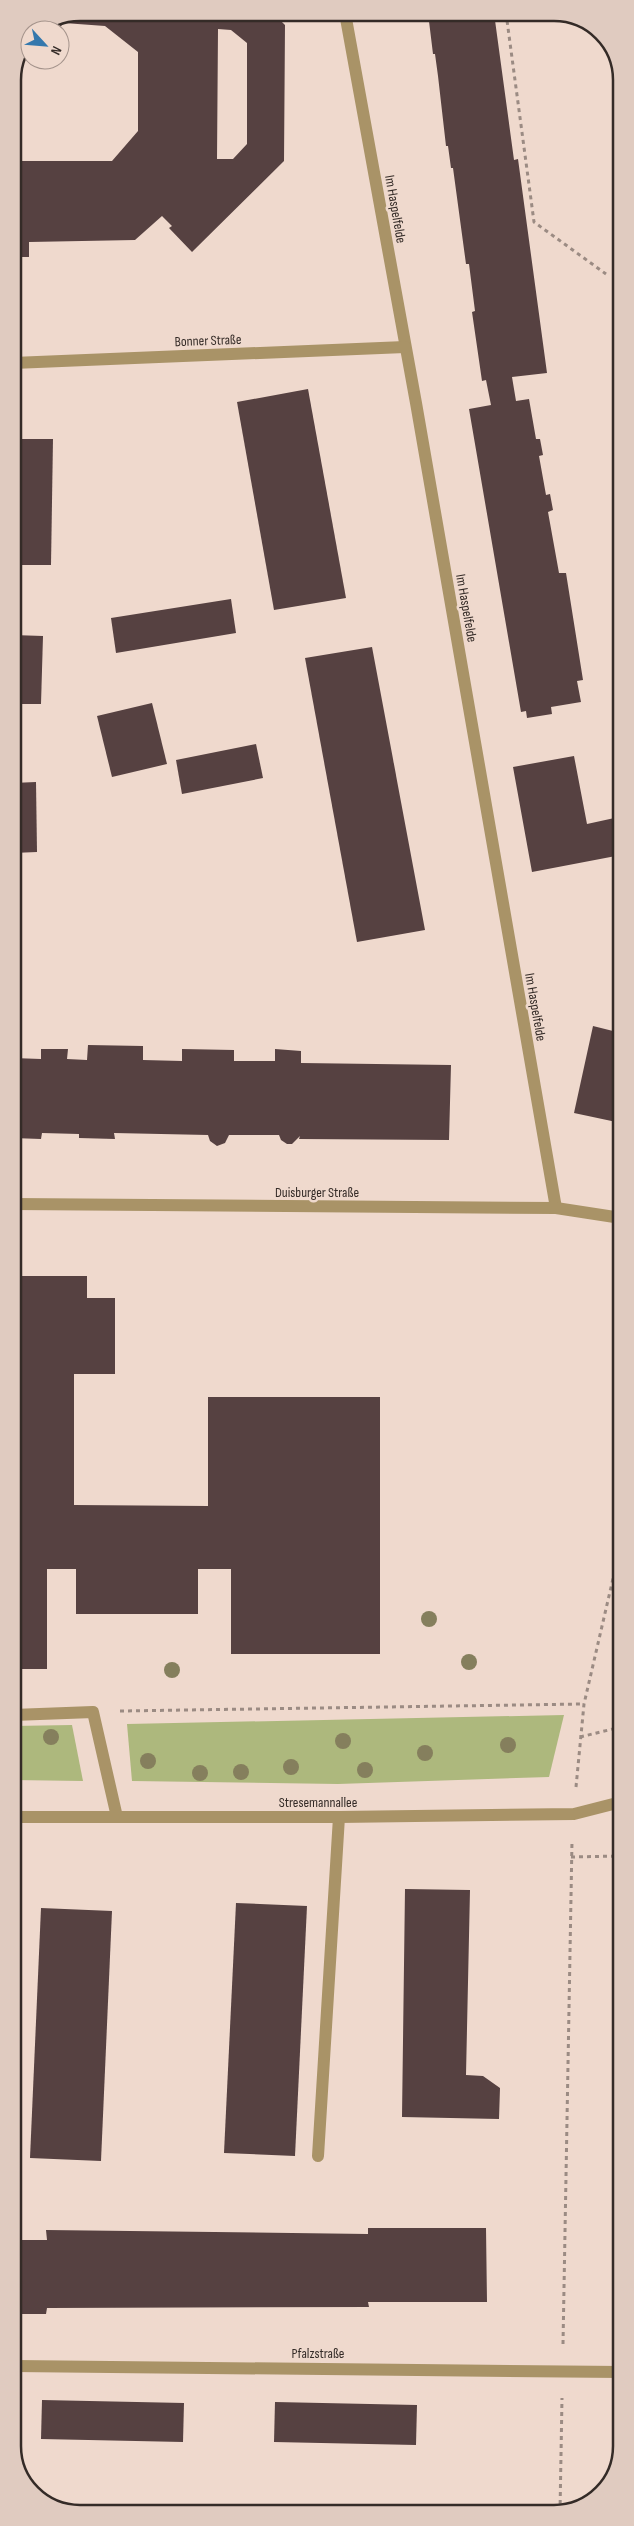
<svg xmlns="http://www.w3.org/2000/svg" width="634" height="2526" viewBox="0 0 634 2526" font-family="'Sofia Sans Condensed',sans-serif">
<style>
.green{fill:#adb87d}
.building{fill:#564141;fill-rule:evenodd}
.lines{fill:none;stroke-linecap:round;stroke-linejoin:round}
.path{stroke:#9b8b83;stroke-width:3;stroke-dasharray:4 4;stroke-linecap:butt}
.lane{stroke:#a99367;stroke-width:12}
.street{stroke:#a99367;stroke-width:12}
.tree{fill:#857f5d}
.labels{text-anchor:middle;stroke-width:5;stroke-linejoin:round;paint-order:stroke}
.street-label{font-size:14px;fill:#342b27;stroke:#efd9cd}
.rim{fill:none;stroke:#342b27;stroke-width:2.5}
</style>
<rect width="100%" height="100%" fill="#efd9cd"/>
<g class="green">
<polygon points="564,1715 549,1777 338,1784 132,1781 127,1724"/>
<polygon points="72,1725 83,1781 13,1780 13,1726"/>
</g>
<g class="building">
<path d="M80,12L273,13L285,25L284,161L192,252L169,228L172,226L162,216L135,240L29,242V257H13V161H112L138,131V52L105,26L64,23L57,30H38ZM218,29L231,30L247,43V144L233,159H217Z"/>
<polygon points="428,13 494,13 514,160 518,159 547,373 512,377 516,401 529,399 536,439 540,439 543,455 539,456 546,495 550,494 553,510 548,512 559,573 566,573 583,680 577,681 581,702 551,707 552,714 527,718 526,711 521,712 469,409 491,405 486,380 482,381 472,312 475,311 469,264 466,264 453,168 451,168 448,146 446,146 438,76 435,54 433,54"/>
<polygon points="30,38 30,56 23,56"/>
<polygon points="308,389 346,598 274,610 237,402"/>
<polygon points="13,439 53,439 51,565 13,565"/>
<polygon points="231,599 236,633 116,653 111,618"/>
<polygon points="13,635 43,636 41,704 13,704"/>
<polygon points="372,647 425,930 357,942 305,658"/>
<polygon points="152,703 167,764 112,777 97,716"/>
<polygon points="256,744 263,778 182,794 176,760"/>
<polygon points="574,756 587,824 619,817 621,855 532,872 513,767"/>
<polygon points="36,782 37,852 13,853 13,783"/>
<polygon points="593,1026 621,1033 621,1123 574,1113"/>
<polygon points="88,1045 143,1046 143,1060 182,1061 182,1049 234,1050 234,1061 275,1061 275,1049 301,1051 301,1063 451,1065 449,1140 299,1139 300,1136 292,1144 287,1144 281,1140 279,1135 229,1135 225,1143 217,1146 210,1141 208,1135 114,1133 115,1139 79,1138 79,1134 42,1133 41,1139 13,1138 13,1058 41,1059 41,1049 68,1049 67,1059 87,1060"/>
<polygon points="13,1276 87,1276 87,1298 115,1298 115,1374 74,1374 74,1505 208,1506 208,1397 380,1397 380,1654 231,1654 231,1569 198,1569 198,1614 76,1614 76,1569 47,1569 47,1669 13,1669"/>
<polygon points="405,1889 470,1890 466,2075 483,2076 500,2088 499,2119 402,2117"/>
<polygon points="236,1903 307,1906 295,2156 224,2153"/>
<polygon points="41,1908 112,1911 101,2161 30,2158"/>
<polygon points="368,2228 486,2228 487,2302 368,2302 369,2307 47,2308 46,2314 14,2314 14,2240 47,2240 46,2230 368,2234"/>
<polygon points="42,2400 184,2403 183,2442 41,2439"/>
<polygon points="275,2402 417,2405 416,2445 274,2442"/>
<polygon points="140,2508 322,2511 322,2513 140,2513"/>
</g>
<g class="lines">
<g class="path">
<polyline points="506,13 534,222 606,274"/>
<polyline points="120,1711 584,1704"/>
<polyline points="580,1737 621,1727"/>
<polyline points="576,1787 584,1704 621,1544"/>
<polyline points="571,1857 621,1856"/>
<polyline points="563,2344 572,1841"/>
<polyline points="560,2512 562,2398"/>
</g>
<g class="lane">
<polyline points="13,1715 93,1712 117,1817"/>
<polyline points="318,2156 339,1817"/>
</g>
<g class="street">
<polyline points="345,13 416,403 556,1208"/>
<polyline points="13,363 405,347"/>
<polyline points="13,1204 556,1208 621,1218"/>
<polyline points="13,1817 339,1817 574,1814 621,1802"/>
<polyline points="14,2366 621,2372"/>
</g>
</g>
<g class="tree">
<circle cx="429" cy="1619" r="8"/>
<circle cx="469" cy="1662" r="8"/>
<circle cx="172" cy="1670" r="8"/>
<circle cx="51" cy="1737" r="8"/>
<circle cx="343" cy="1741" r="8"/>
<circle cx="508" cy="1745" r="8"/>
<circle cx="425" cy="1753" r="8"/>
<circle cx="148" cy="1761" r="8"/>
<circle cx="291" cy="1767" r="8"/>
<circle cx="365" cy="1770" r="8"/>
<circle cx="241" cy="1772" r="8"/>
<circle cx="200" cy="1773" r="8"/>
</g>
<g class="labels">
<g class="street-label">
<text transform="translate(396 209) rotate(80)" y="5">Im Haspelfelde</text>
<text transform="translate(208 340) rotate(-2)" y="5">Bonner Straße</text>
<text transform="translate(467 608) rotate(80)" y="5">Im Haspelfelde</text>
<text transform="translate(536 1007) rotate(80)" y="5">Im Haspelfelde</text>
<text x="317" y="1197">Duisburger Straße</text>
<text x="318" y="1807">Stresemannallee</text>
<text x="318" y="2358">Pfalzstraße</text>
</g>
</g>
<path d="M0 0H634V2526H0ZM80 21H554A59 59 0 0 1 613 80V2446A59 59 0 0 1 554 2505H80A59 59 0 0 1 21 2446V80A59 59 0 0 1 80 21Z" fill="#e0cbc0" fill-rule="evenodd"/>
<path class="rim" d="M80 21H554A59 59 0 0 1 613 80V2446A59 59 0 0 1 554 2505H80A59 59 0 0 1 21 2446V80A59 59 0 0 1 80 21Z"/>
<g transform="translate(45 45) rotate(116)"><circle r="24" fill="#efd9cd" stroke="#a4938b"/>
<path d="M0-4L9 19L0 12L-9 19Z" fill="#3478ad"/>
<text y="-8" font-size="14" font-weight="bold" text-anchor="middle" fill="#342b27">N</text>
</g>
</svg>
